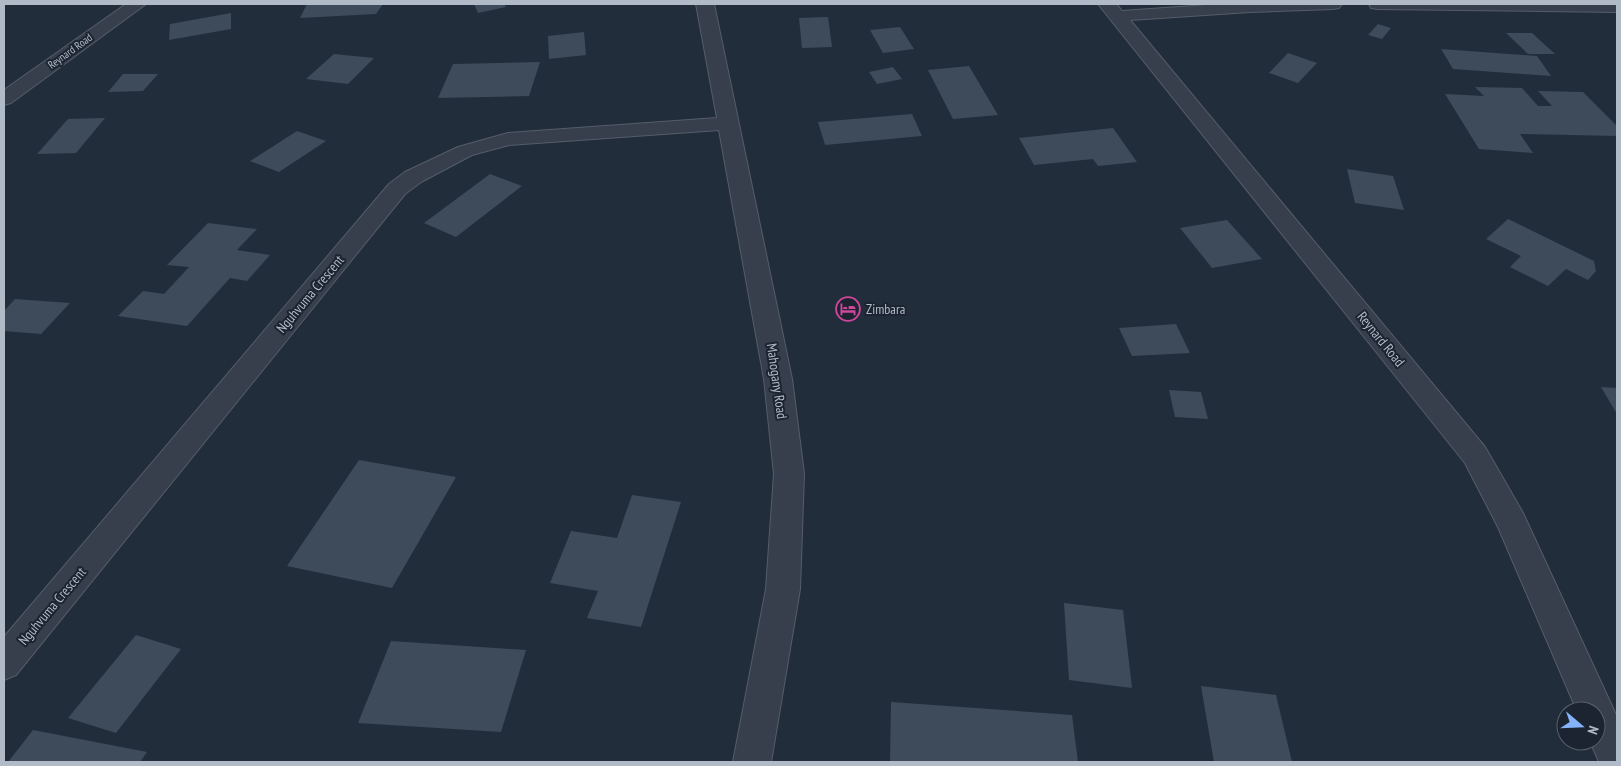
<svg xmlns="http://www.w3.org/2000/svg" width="1621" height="766" viewBox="0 0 1621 766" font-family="'PT Sans Narrow',sans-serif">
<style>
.building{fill:#3e4b5b}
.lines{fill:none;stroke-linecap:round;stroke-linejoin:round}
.minor-casing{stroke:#545d69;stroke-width:2}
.minor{fill:#363f4b;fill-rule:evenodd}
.labels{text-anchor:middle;stroke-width:4;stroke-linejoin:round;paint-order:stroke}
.far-street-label{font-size:11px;fill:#b1bac7;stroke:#1b2430}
.street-label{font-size:14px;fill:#b1bac7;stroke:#1b2430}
.poi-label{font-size:14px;fill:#b1bac7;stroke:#1b2430;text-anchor:start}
</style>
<rect width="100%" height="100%" fill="#222d3b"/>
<g class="building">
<polygon points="307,4 383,4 376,14 300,18"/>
<polygon points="474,4 504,4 506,7 478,13"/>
<polygon points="231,13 231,29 169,40 170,24"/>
<polygon points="828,17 832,47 802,48 799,18"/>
<polygon points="1378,24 1391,28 1382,39 1368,35"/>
<polygon points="900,27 914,49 883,53 870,30"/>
<polygon points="584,32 586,55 549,59 548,36"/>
<polygon points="1506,33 1532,33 1555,54 1528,54"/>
<polygon points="1441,49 1537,56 1551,76 1453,69"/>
<polygon points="1288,53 1317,63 1298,83 1269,73"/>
<polygon points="334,54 374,58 348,84 306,79"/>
<polygon points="540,62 529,96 438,98 453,64"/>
<polygon points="969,66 998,115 953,119 928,70"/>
<polygon points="893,67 902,79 877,84 869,72"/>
<polygon points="123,74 158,74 143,91 108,92"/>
<polygon points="1475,87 1522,88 1538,106 1552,106 1538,91 1583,92 1617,126 1617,136 1520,134 1533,153 1479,149 1445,94 1484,96"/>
<polygon points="912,114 922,136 825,145 818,122"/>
<polygon points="105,118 76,153 37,154 68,119"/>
<polygon points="1113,128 1137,162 1098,166 1093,159 1034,165 1019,138"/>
<polygon points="297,131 326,141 279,172 250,161"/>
<polygon points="1347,169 1393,176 1404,210 1355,203"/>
<polygon points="490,174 522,186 456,237 424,223"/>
<polygon points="1508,219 1594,261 1596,271 1588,280 1566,269 1548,286 1510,267 1521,256 1486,239"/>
<polygon points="1227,220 1262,259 1212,268 1180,228"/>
<polygon points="208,223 257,229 237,250 270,255 247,281 230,278 187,326 118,316 143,291 164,294 189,267 167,265"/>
<polygon points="15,299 70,303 41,334 4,331 4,311"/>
<polygon points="1176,324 1190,353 1132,356 1119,328"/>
<polygon points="1601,387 1617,388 1617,414"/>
<polygon points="1169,390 1201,392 1208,419 1175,417"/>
<polygon points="359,460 456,477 392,588 287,566"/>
<polygon points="632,495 681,502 641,627 587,618 598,591 550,583 571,531 617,538"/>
<polygon points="1064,603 1123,610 1132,688 1069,680"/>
<polygon points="136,635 181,649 116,733 68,718"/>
<polygon points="391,641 526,650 501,732 358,723"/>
<polygon points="1201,686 1276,695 1292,762 1214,762"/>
<polygon points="891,702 1072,715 1078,762 890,762"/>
<polygon points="33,730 147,752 140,762 8,762"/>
</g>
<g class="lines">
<g class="minor-casing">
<g id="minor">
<polygon points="126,4 146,4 11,103 4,105 4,90"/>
<polygon points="696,4 714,4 792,379 804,474 800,589 771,762 733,762 766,589 774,474 764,379 719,130 509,145 472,155 421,182 405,194 16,675 4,680 4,637 389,184 405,172 458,147 508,133 717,118"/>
<polygon points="1098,4 1116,4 1122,11 1221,4 1342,4 1339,8 1333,9 1250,12 1130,20 1485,447 1523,513 1617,717 1617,762 1599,762 1590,741 1596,741 1596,711 1577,711 1498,527 1465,463"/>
<polygon points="1369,4 1617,4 1617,12 1377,9 1371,8"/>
</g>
</g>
<use href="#minor" class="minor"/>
</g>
<defs>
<g id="hotel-ring" transform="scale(1.25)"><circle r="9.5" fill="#1b2430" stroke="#d1479c" stroke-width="1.5"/><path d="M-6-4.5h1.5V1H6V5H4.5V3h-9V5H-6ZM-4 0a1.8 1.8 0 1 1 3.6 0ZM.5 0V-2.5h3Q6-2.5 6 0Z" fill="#d1479c"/></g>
</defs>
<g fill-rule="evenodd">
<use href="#hotel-ring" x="848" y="309"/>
</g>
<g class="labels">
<g class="far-street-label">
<text transform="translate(70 51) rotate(-36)" y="4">Reynard Road</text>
</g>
<g class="street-label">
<text transform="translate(310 294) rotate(-50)" y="5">Nguhvuma Crescent</text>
<text transform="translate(1381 339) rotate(51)" y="5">Reynard Road</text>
<text transform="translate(777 381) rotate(82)" y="5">Mahogany Road</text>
<text transform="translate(52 606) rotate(-50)" y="5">Nguhvuma Crescent</text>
</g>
<g class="poi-label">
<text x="866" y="314">Zimbara</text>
</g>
</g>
<rect width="1621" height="766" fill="none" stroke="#b1bac7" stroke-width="10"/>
<g transform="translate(1581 726) rotate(109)"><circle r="24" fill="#1b2430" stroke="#57606c"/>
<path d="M0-4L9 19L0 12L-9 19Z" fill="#84b3f9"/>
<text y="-8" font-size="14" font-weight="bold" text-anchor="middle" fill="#b1bac7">N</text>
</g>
</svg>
